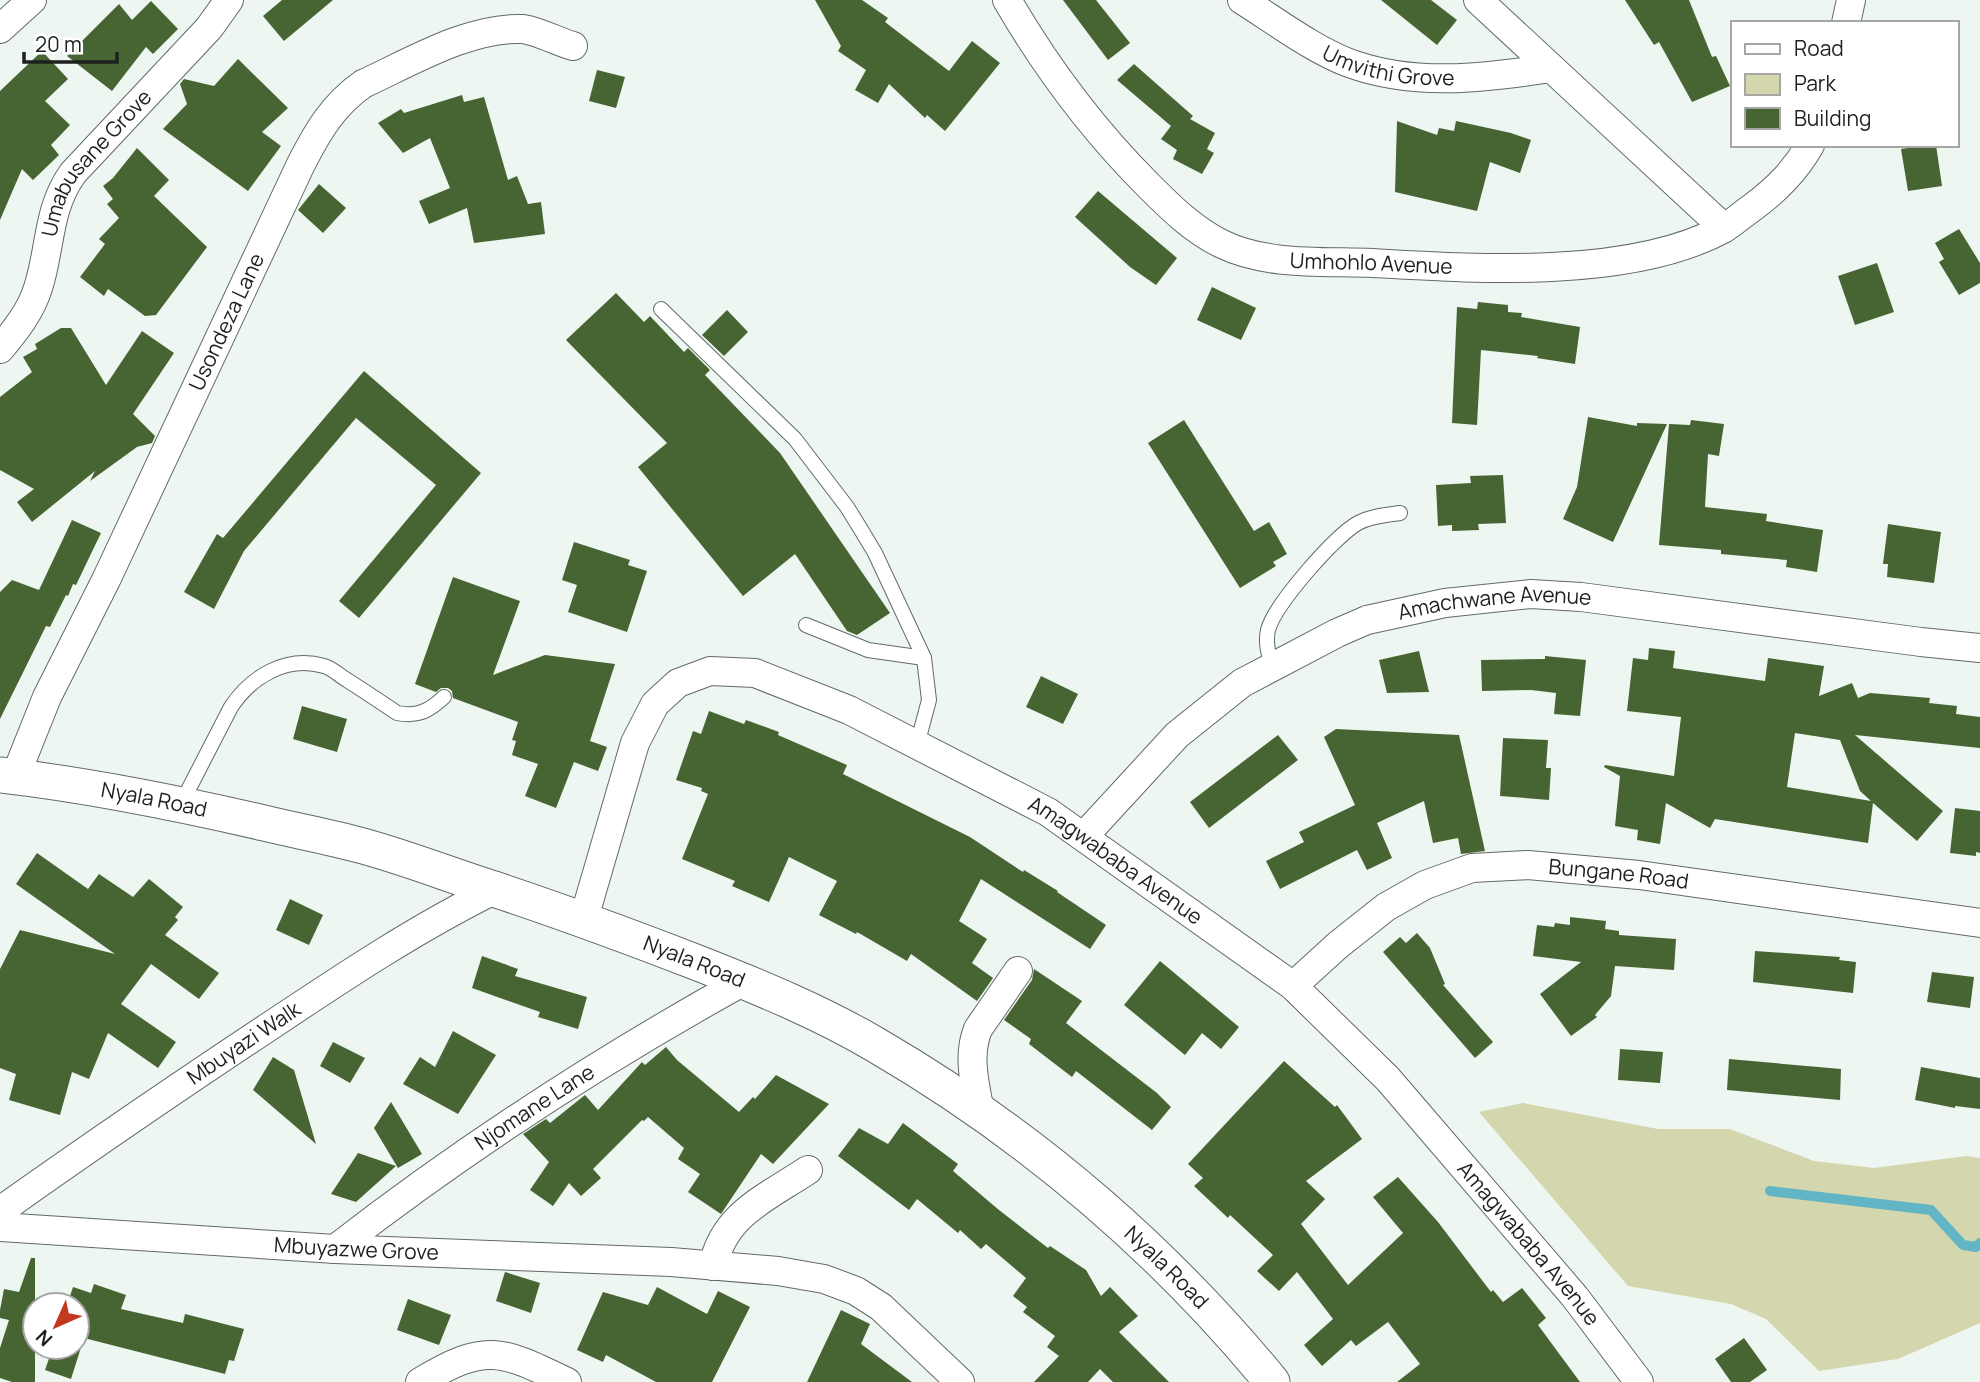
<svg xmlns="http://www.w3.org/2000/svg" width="1980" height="1382" viewBox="0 0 1980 1382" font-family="Manrope,sans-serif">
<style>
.green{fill:#d4d6ae}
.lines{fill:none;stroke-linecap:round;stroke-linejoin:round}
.stream{stroke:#62b5c4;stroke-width:10}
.building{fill:#466533;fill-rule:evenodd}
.service-casing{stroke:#636a66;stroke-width:16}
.minor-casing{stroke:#636a66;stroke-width:30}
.tertiary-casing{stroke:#636a66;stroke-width:37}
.service{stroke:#fff;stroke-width:14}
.minor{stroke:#fff;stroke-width:28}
.tertiary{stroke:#fff;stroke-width:35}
.labels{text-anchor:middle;stroke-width:7;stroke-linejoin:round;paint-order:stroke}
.street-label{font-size:21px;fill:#1d201e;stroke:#fff}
</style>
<rect width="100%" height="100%" fill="#eef6f1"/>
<polygon class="green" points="1523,1103 1658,1129 1730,1129 1814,1161 1874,1168 1966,1156 1980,1158 1980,1323 1898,1359 1819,1371 1766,1319 1731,1304 1628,1286 1479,1112"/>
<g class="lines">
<polyline class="stream" points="1770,1191 1931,1210 1963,1245 1976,1247 1980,1243"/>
</g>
<g class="building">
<polygon points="282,0 333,0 284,41 263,16"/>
<polygon points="815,0 862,0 888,18 885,22 949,71 972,41 1000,63 945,131 927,115 925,118 889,84 878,103 855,90 866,70 838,51 841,46"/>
<polygon points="1063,0 1096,0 1130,43 1108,60"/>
<polygon points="1381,0 1431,0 1457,20 1437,45"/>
<polygon points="1625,0 1689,0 1712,57 1716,56 1730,86 1692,102 1659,42 1654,45"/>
<polygon points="151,1 178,29 153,54 146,47 112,91 67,56 119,4 132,20"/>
<polygon points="42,51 68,79 45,101 70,125 51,145 59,155 33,180 22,169 0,220 0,91"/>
<polygon points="238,59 288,108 262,132 281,146 248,191 163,129 187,104 180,84 184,79 214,86"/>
<polygon points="1134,64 1193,116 1190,119 1215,133 1207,149 1214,153 1202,174 1173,159 1177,150 1161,139 1171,126 1117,80"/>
<polygon points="597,70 625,77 616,108 589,101"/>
<polygon points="462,95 464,102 484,97 508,180 517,176 528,204 541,202 545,234 474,243 467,208 429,224 419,201 450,188 430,138 403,153 378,123 401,109 404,113"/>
<polygon points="1397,121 1437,135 1439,128 1454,131 1456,121 1511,133 1531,140 1520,173 1490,162 1477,211 1395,192"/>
<polygon points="1927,145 1936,145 1942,186 1908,191 1901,149"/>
<polygon points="137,148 169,180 154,196 207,247 156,315 145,316 108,289 104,296 80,277 105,244 99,239 119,218 107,204 113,199 103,186 113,178"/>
<polygon points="319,184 346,208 323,233 298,210"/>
<polygon points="1098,191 1177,258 1156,285 1130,267 1075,217"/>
<polygon points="1959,229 1980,263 1980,283 1959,295 1939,262 1944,259 1935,243"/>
<polygon points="1877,263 1894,312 1855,325 1838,276"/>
<polygon points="1212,287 1256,308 1241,340 1197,320"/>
<polygon points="616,293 644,322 650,316 684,352 688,348 710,370 705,375 780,453 890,613 857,635 847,631 795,554 743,596 638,467 667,443 566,340"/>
<polygon points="1478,302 1508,305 1508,312 1522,313 1521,317 1580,327 1575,364 1537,358 1538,356 1481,350 1477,425 1452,423 1457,307 1477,309"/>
<polygon points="727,310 748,332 724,356 702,335"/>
<polygon points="61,328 71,328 106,385 142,331 174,353 133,414 155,436 152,443 137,447 90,481 95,471 32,522 17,502 34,489 0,470 0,397 32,372 23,357 37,349 35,344"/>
<polygon points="364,371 481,473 359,618 339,601 436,485 356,418 244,551 214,609 184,592 217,534 223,538"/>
<polygon points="1588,417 1637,426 1637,423 1667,424 1613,542 1563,519 1577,487"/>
<polygon points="1184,420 1254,531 1269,522 1287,554 1273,562 1276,566 1240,588 1148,443"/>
<polygon points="1691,420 1724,424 1719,456 1708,454 1705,507 1767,514 1766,521 1823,530 1817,572 1786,567 1787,560 1721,554 1721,550 1659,545 1669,424 1690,425"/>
<polygon points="1503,475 1506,523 1478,524 1479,530 1452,531 1452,525 1438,526 1436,485 1471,483 1470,476"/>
<polygon points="72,520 101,533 76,585 73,584 68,596 66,595 50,627 46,626 0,719 0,592 12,580 39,590"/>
<polygon points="1888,524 1941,532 1934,583 1887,577 1888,564 1883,564"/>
<polygon points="574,542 630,560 628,565 647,571 627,632 568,612 577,585 562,580"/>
<polygon points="453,577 520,601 493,675 545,655 615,664 590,741 607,747 598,771 574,762 556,808 525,796 538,764 512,755 516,741 512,740 518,722 453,698 452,691 448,688 441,688 436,692 415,684"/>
<path d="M1649,648L1675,651L1673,668L1765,681L1768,658L1824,666L1819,696L1852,683L1858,698L1870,693L1930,698L1929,703L1957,706L1956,714L1980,717V748L1855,735L1943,811L1917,841L1873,803L1868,843L1715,819L1710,828L1666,803L1660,844L1637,840L1638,830L1615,826L1620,776L1604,767L1605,765L1674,776L1681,717L1627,711L1633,658L1648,660ZM1795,733L1840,740L1860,791L1871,801L1787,787Z"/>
<polygon points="1419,651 1429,692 1387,693 1379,660"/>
<polygon points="1545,656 1586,660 1580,716 1554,714 1556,693 1531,690 1482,691 1481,660 1545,659"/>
<polygon points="1041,676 1078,694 1063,724 1026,707"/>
<polygon points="302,706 347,719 337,752 293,739"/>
<polygon points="709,711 744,724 746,720 779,732 778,735 847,765 843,774 970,837 1023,872 1024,870 1058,891 1057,892 1106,925 1090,949 981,879 959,921 987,939 972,963 993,978 977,1001 911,954 907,961 857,932 856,934 819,915 837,881 789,857 769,902 732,886 735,881 682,859 708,794 701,791 702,788 676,780 693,731 701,734"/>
<polygon points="1336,729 1459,735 1485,851 1461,854 1458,838 1433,843 1424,801 1377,823 1392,858 1367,870 1357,850 1280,889 1266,861 1304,842 1299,832 1355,805 1324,737"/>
<polygon points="1278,735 1298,760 1209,828 1190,802"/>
<polygon points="1503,738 1548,740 1546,768 1551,768 1549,800 1500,796"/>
<polygon points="1955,808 1980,811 1980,853 1976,852 1976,856 1950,853"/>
<polygon points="37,853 88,889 99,874 133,897 149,879 183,907 175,917 178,920 165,935 219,973 199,999 151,964 121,1004 176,1042 158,1068 108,1033 89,1079 72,1072 60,1115 9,1100 16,1074 0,1068 0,969 20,930 115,954 16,884"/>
<polygon points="290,899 323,915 309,945 276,930"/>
<polygon points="1570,917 1606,921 1605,929 1619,931 1619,935 1676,939 1674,970 1615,966 1611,996 1595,1015 1597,1017 1571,1036 1540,994 1581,962 1533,956 1537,925 1554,927 1555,923 1570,925"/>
<polygon points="1417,933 1430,948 1445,984 1443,985 1493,1042 1475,1058 1383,952 1400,937 1406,943"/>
<polygon points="1755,951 1840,957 1839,960 1856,962 1853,993 1753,982"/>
<polygon points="482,956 518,969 515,976 587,997 578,1029 538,1017 540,1012 472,988"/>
<polygon points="1160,961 1239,1027 1221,1049 1202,1033 1185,1055 1124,1005"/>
<polygon points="1034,969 1082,1001 1066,1023 1157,1093 1171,1107 1152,1130 1076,1071 1072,1077 1029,1044 1031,1039 1004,1020 1032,980"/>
<polygon points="1932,972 1974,977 1970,1008 1927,1002"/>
<polygon points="453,1031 496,1055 458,1114 403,1084 420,1057 435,1067"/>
<polygon points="333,1042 365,1058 350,1083 320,1066"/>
<polygon points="666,1047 677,1060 739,1112 753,1097 755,1099 776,1075 829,1104 773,1164 761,1154 721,1214 688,1192 700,1174 678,1159 684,1148 648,1117 644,1121 642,1120 593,1169 601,1178 581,1196 569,1183 553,1206 530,1190 549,1162 523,1134 546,1119 550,1123 585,1095 598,1110 642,1062 645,1065"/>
<polygon points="1620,1049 1663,1052 1660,1083 1618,1080"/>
<polygon points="273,1057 294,1070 316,1144 253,1090"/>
<polygon points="1729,1059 1841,1069 1840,1100 1727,1090"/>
<polygon points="1284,1061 1335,1107 1337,1105 1362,1139 1306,1181 1325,1199 1301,1224 1348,1285 1403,1233 1373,1197 1398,1177 1438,1222 1491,1292 1493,1290 1503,1302 1522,1288 1546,1318 1538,1325 1580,1382 1397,1382 1420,1364 1388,1322 1356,1346 1351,1340 1322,1366 1304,1345 1333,1319 1297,1272 1279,1291 1257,1271 1273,1255 1230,1215 1228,1218 1194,1186 1203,1178 1188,1164"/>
<polygon points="1921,1067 1980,1078 1980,1109 1955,1106 1955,1108 1915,1100"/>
<polygon points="391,1102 422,1154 398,1168 374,1128"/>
<polygon points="903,1123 958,1164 953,1171 999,1210 1048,1248 1050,1246 1086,1270 1101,1296 1110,1287 1138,1316 1119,1332 1169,1382 1113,1382 1100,1369 1088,1382 1034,1382 1059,1356 1047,1347 1055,1336 1023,1312 1027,1307 1013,1296 1026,1278 986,1244 981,1249 960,1230 958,1233 917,1199 909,1210 838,1156 859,1128 888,1144"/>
<polygon points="358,1153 396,1166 356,1202 331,1194"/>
<polygon points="31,1258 35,1258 35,1382 12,1382 0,1378 0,1348 9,1320 0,1318 0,1310 4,1289 19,1292"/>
<polygon points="505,1272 540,1283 531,1313 496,1301"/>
<polygon points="94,1284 126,1295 121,1309 183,1323 185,1314 244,1329 234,1361 229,1360 225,1374 84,1338 71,1379 45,1370 53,1347 77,1347 77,1305 67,1305 73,1287 91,1293"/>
<polygon points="657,1287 707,1314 718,1291 750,1307 712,1382 656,1382 606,1355 603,1362 577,1350 603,1292 648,1305"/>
<polygon points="408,1299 451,1315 439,1345 397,1330"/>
<polygon points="841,1310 870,1324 861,1344 912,1382 807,1382"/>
<polygon points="1744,1338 1767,1370 1750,1382 1731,1382 1715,1359"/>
</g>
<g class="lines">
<g class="service-casing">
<g id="service">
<polyline points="661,309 795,439 847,507 860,528 875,553 924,658 929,700 917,745"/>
<polyline points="806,625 868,650 924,658"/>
<path d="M1272,667C1269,655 1265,643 1268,630C1275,604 1335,536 1358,523C1371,516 1386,515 1400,513"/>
<path d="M181,804L231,707C251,677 286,655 324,666C332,668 340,676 347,680C364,691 381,702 397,713C418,717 429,711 444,697"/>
</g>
</g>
<g class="minor-casing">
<g id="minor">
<path id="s1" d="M1007,0C1046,67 1093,130 1148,185C1170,207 1193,230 1222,244C1267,266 1324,261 1373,263C1477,269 1630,279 1723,229C1733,223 1743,214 1753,207C1777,189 1795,171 1810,145"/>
<path id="s2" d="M1242,0C1274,20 1314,50 1349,63C1414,87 1484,78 1551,68"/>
<polyline points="1478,0 1724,228"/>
<polyline points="1846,23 1851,0"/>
<polyline points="0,29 32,0"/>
<path id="s3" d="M0,349C15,331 31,311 38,288C51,248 47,209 73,173L209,28L229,0"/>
<path id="s4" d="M15,777L47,697L106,580L301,164C318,131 333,105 363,84C411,62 469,27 522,29C536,30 558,42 573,46"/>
<path id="s5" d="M1084,836L1177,735L1242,683L1337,633L1367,620L1445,603L1531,594L1581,597L1921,642L1980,648"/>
<path id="s6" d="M584,918L635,743L655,704L678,683L710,671L755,673L849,710L1048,812L1293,986L1388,1079L1575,1297L1639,1382"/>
<path id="s7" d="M1293,986L1338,945L1386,907L1425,885L1472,868L1528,865L1639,875L1980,923"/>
<path d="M980,1112C975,1084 967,1056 978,1029L1018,971"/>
<path id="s8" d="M0,1211C90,1147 181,1085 273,1024C345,976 417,928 496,889"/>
<path id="s9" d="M0,1227L335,1249L671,1262L778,1271L824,1279L856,1291L881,1307L960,1382"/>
<path id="s10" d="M335,1249C464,1149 601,1060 744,981"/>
<path d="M713,1266C724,1214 766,1198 808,1170"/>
<path d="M420,1382C486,1342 501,1350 567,1382"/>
</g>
</g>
<g class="tertiary-casing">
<g id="tertiary">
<path id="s11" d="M0,775C89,785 177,803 264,823C297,831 331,837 363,846C407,858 450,875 494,889C563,912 631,937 698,963C759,987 820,1012 876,1045C1027,1133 1161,1247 1272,1382"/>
</g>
</g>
<use href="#service" class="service"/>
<use href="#minor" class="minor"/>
<use href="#tertiary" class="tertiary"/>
</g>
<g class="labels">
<g class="street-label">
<text dy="7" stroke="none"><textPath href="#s2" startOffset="164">Umvithi Grove</textPath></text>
<text dy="7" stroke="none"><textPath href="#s3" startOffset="214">Umabusane Grove</textPath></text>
<text dy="7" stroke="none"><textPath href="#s1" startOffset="480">Umhohlo Avenue</textPath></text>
<text dy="7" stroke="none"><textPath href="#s4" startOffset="502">Usondeza Lane</textPath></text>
<text dy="7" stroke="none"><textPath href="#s5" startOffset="490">Amachwane Avenue</textPath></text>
<text dy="7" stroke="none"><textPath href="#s11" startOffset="156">Nyala Road</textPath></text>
<text dy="7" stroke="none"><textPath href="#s6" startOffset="744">Amagwababa Avenue</textPath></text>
<text dy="7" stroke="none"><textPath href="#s7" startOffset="364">Bungane Road</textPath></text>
<text dy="7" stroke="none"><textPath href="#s11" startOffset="721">Nyala Road</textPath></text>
<text dy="7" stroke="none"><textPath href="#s8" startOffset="296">Mbuyazi Walk</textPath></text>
<text dy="7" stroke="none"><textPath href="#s10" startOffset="245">Njomane Lane</textPath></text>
<text dy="7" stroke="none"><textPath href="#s6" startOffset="1311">Amagwababa Avenue</textPath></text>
<text dy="7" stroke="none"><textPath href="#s9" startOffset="357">Mbuyazwe Grove</textPath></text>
<text dy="7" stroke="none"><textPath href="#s11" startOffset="1288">Nyala Road</textPath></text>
</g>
</g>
<rect x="1731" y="21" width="228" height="126" fill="#ffffff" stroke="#a5a6a5" stroke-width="2"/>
<rect x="1745" y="44" width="35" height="10" fill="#ffffff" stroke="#a5a6a5" stroke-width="2"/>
<text x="1794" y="56" font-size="21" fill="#1d201e">Road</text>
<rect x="1745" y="74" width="35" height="21" fill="#d4d6ae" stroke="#a5a6a5" stroke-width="2"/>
<text x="1794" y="91" font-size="21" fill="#1d201e">Park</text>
<rect x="1745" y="108" width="35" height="21" fill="#466533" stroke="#a5a6a5" stroke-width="2"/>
<text x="1794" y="126" font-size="21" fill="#1d201e">Building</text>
<g transform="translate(56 1326) rotate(225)"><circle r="33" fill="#ffffff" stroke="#a5a6a5" stroke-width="2"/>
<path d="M0-5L12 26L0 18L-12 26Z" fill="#c3391d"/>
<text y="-10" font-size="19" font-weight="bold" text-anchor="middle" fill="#1d201e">N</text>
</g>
<path d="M24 52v10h93v-10" fill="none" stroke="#1d201e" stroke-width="3.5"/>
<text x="35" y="52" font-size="21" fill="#1d201e" stroke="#ffffff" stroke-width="5" paint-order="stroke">20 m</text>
</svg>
